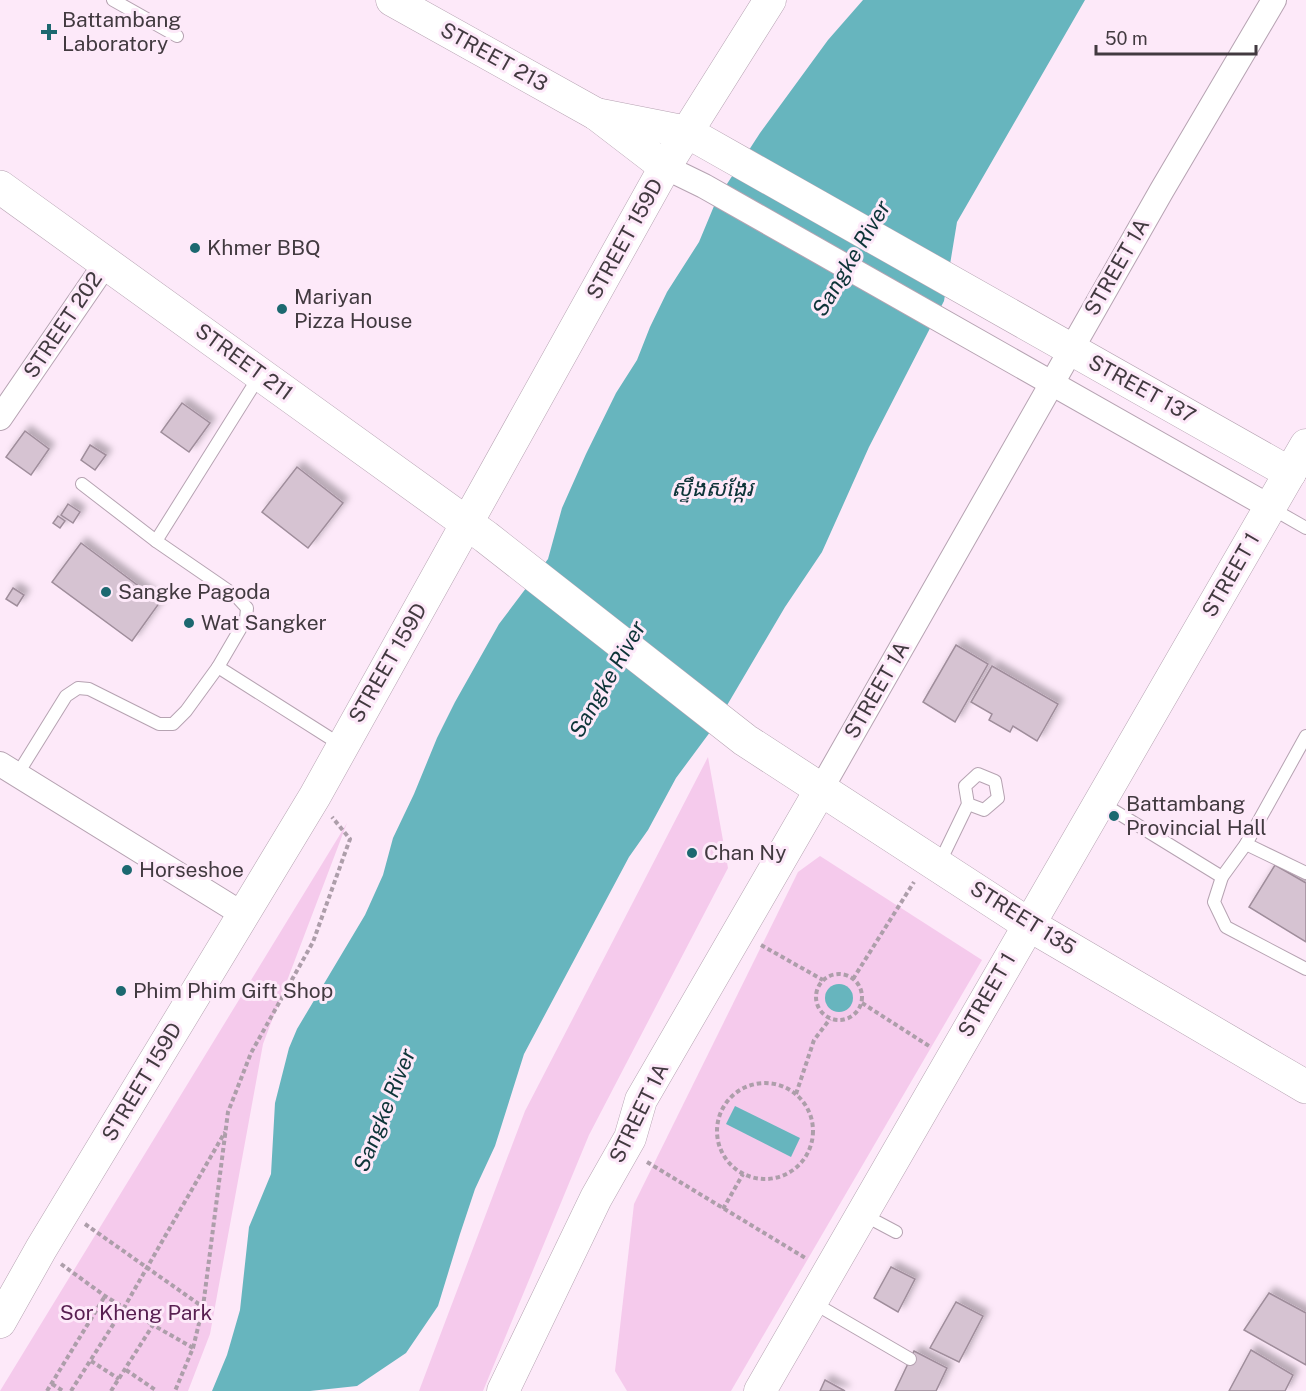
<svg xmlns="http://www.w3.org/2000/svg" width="1306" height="1391" viewBox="0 0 1306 1391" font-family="'Public Sans','Noto Sans Khmer',sans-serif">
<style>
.green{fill:#f5caec}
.water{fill:#67b5be}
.building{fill:#d6c3d2;stroke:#9f8d9b;stroke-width:1.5;filter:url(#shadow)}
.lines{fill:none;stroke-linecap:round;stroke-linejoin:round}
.service-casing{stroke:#b6a3b2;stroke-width:14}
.minor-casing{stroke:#b6a3b2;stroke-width:26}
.tertiary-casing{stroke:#b6a3b2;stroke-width:33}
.secondary-casing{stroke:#b6a3b2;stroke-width:34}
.path{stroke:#ad9eaa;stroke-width:4;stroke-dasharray:4.5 3;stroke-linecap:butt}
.service{stroke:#fff;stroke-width:12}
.minor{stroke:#fff;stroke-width:24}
.tertiary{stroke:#fff;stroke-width:32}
.secondary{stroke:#fff;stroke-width:33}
.poi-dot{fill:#1c6870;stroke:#fde9f9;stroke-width:2}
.labels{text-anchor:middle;stroke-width:6;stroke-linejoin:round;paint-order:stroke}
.poi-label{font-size:21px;fill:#423a40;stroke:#fde9f9;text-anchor:start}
.street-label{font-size:21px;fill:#423a40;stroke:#fde9f9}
.park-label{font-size:21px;fill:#581f51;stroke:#fde9f9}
.water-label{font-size:22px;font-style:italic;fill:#0d3438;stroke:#fde9f9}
</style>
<defs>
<filter id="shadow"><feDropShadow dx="5.5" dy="-5.5" stdDeviation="3" flood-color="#0004"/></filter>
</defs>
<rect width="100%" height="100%" fill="#fde9f9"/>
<g class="green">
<polygon points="708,757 728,868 589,1135 483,1391 419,1391 525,1111"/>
<polygon points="347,823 263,1044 210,1334 188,1391 0,1391"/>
<polygon points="820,856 982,960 731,1391 627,1391 615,1371 634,1204 798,872"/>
</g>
<g class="water">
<polygon points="863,0 1085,0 957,222 944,301 869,447 822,552 785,607 716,724 676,778 648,830 629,857 524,1054 495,1146 475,1189 460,1234 438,1306 406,1353 357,1386 310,1391 212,1391 227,1355 240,1310 249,1227 271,1174 275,1103 289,1048 297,1029 365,915 383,875 393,838 414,794 437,738 455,702 499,624 548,559 562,508 586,454 616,393 637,360 650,327 667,292 699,242 714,206 704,186 725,187 760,133 828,40"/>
<circle cx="839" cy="998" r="14"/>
<polygon points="735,1106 800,1138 791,1157 726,1124"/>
</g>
<g class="building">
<polygon points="182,403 210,423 189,452 161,432"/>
<polygon points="25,431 49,449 31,475 6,457"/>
<polygon points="90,445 106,455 95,470 81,460"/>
<polygon points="297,467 343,503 308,548 262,512"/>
<polygon points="68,504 80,512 73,523 61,515"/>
<polygon points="58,516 65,521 60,528 53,523"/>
<polygon points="81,543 160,602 132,641 52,582"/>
<polygon points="13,588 24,595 17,606 6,599"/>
<polygon points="956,645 988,664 955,722 923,702"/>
<polygon points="992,666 1058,704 1037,741 1013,726 1010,732 989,720 992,714 971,702"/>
<polygon points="1275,865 1306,883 1306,942 1249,907"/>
<polygon points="891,1267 915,1279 898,1312 874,1298"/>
<polygon points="1269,1293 1306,1313 1306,1365 1244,1330"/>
<polygon points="956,1302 983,1316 959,1362 930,1348"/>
<polygon points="1251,1350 1293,1375 1285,1391 1229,1391"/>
<polygon points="914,1351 947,1368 936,1391 895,1391"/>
<polygon points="825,1380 845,1391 820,1391"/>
</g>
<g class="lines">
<g class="service-casing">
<g id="service">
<polyline points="113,0 177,36"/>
<polyline points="82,484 156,541 236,596 247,608 246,619 218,667 341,745"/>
<polyline points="1271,508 1306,528"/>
<polyline points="156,541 260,375"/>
<polyline points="1306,736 1246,844 1222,877 1214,902 1226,927 1306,969"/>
<polyline points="17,775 66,696 78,688 89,689 159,724 173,724 186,711 218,667"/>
<polyline points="1100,802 1222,877"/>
<polyline points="1246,844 1306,873"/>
<polyline points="939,864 968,804 965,786 978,774 995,781 998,798 984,810 968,804"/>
<polyline points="862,1214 896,1232"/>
<polyline points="812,1302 910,1359"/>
</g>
</g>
<g class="minor-casing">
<g id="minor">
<polyline points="665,167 704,186 1270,507"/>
<polyline points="0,418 106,263"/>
<polyline points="0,764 244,915"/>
<polyline points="821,789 1162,190 1274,0"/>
</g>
</g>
<g class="tertiary-casing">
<g id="tertiary">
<polyline points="392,0 596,114 665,167"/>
<polyline points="596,114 687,132 1290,473"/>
<polyline points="0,1322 41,1249 315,796 665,167 770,0"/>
<polyline points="503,1391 596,1198 630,1138 641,1100 821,789"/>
<polyline points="760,1391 1306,445"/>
</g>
</g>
<g class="secondary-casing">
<polyline id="secondary" points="0,187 486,537 745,740 1028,924 1306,1087"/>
</g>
<g class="path">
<polyline points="761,945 823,980"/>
<circle cx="839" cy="997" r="23"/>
<polyline points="853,979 914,882"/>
<polyline points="862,1003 929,1046"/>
<circle cx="765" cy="1131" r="48"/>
<polyline points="796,1094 814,1040 830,1019"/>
<polyline points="647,1162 807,1259"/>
<polyline points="723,1209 743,1174"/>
<polyline points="85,1224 203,1307 228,1112 251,1053 313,942 350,839 332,817"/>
<polyline points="61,1264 105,1296 153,1325"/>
<polyline points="193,1348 203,1307"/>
<polyline points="91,1361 119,1379"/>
<polyline points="126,1370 157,1391"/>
<polyline points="52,1384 63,1391"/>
<polyline points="47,1391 105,1296"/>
<polyline points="71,1391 125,1306 225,1132"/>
<polyline points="111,1391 153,1325 193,1348 175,1391"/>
</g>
<use href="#service" class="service"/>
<use href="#minor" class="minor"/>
<use href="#tertiary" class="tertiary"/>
<use href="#secondary" class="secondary"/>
</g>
<g class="poi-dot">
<path d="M46 23h6v6h6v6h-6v6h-6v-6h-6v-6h6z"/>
<circle cx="195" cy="248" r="6"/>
<circle cx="282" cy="309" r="6"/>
<circle cx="106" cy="592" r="6"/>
<circle cx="189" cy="623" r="6"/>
<circle cx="1114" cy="816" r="6"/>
<circle cx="692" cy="853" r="6"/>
<circle cx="127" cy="870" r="6"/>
<circle cx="121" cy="991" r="6"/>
</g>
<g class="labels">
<g class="poi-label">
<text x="62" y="27">Battambang<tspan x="62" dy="24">Laboratory</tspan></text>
<text x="207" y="255">Khmer BBQ</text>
<text x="294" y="304">Mariyan<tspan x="294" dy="24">Pizza House</tspan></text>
<text x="118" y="599">Sangke Pagoda</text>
<text x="201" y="630">Wat Sangker</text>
<text x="1126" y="811">Battambang<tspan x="1126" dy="24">Provincial Hall</tspan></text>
<text x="704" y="860">Chan Ny</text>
<text x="139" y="877">Horseshoe</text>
<text x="133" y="998">Phim Phim Gift Shop</text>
</g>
<g class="street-label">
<text transform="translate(494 57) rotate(29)" y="7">STREET 213</text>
<text transform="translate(625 239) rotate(-61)" y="7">STREET 159D</text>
<text transform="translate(1117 267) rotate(-60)" y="7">STREET 1A</text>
<text transform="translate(63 325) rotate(-56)" y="7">STREET 202</text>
<text transform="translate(244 362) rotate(36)" y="7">STREET 211</text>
<text transform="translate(1142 389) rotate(29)" y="7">STREET 137</text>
<text transform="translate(1231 575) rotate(-60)" y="7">STREET 1</text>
<text transform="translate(388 663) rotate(-60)" y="7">STREET 159D</text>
<text transform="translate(877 690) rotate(-60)" y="7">STREET 1A</text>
<text transform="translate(1023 918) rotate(32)" y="7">STREET 135</text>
<text transform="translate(987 995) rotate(-60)" y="7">STREET 1</text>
<text transform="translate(142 1082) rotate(-59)" y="7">STREET 159D</text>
<text transform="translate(639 1113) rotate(-64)" y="7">STREET 1A</text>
</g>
<g class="park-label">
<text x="136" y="1320">Sor Kheng Park</text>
</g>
<g class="water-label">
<text transform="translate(851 258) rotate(-59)" y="8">Sangke River</text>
<text x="712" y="496">ស្ទឹងសង្កែរ</text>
<text transform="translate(607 679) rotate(-60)" y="8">Sangke River</text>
<text transform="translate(384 1110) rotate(-68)" y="8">Sangke River</text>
</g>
</g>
<path d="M1096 45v9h160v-9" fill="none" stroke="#423a40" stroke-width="3"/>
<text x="1105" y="45" font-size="18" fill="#423a40" stroke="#fde9f9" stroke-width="4.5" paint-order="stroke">50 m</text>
</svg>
